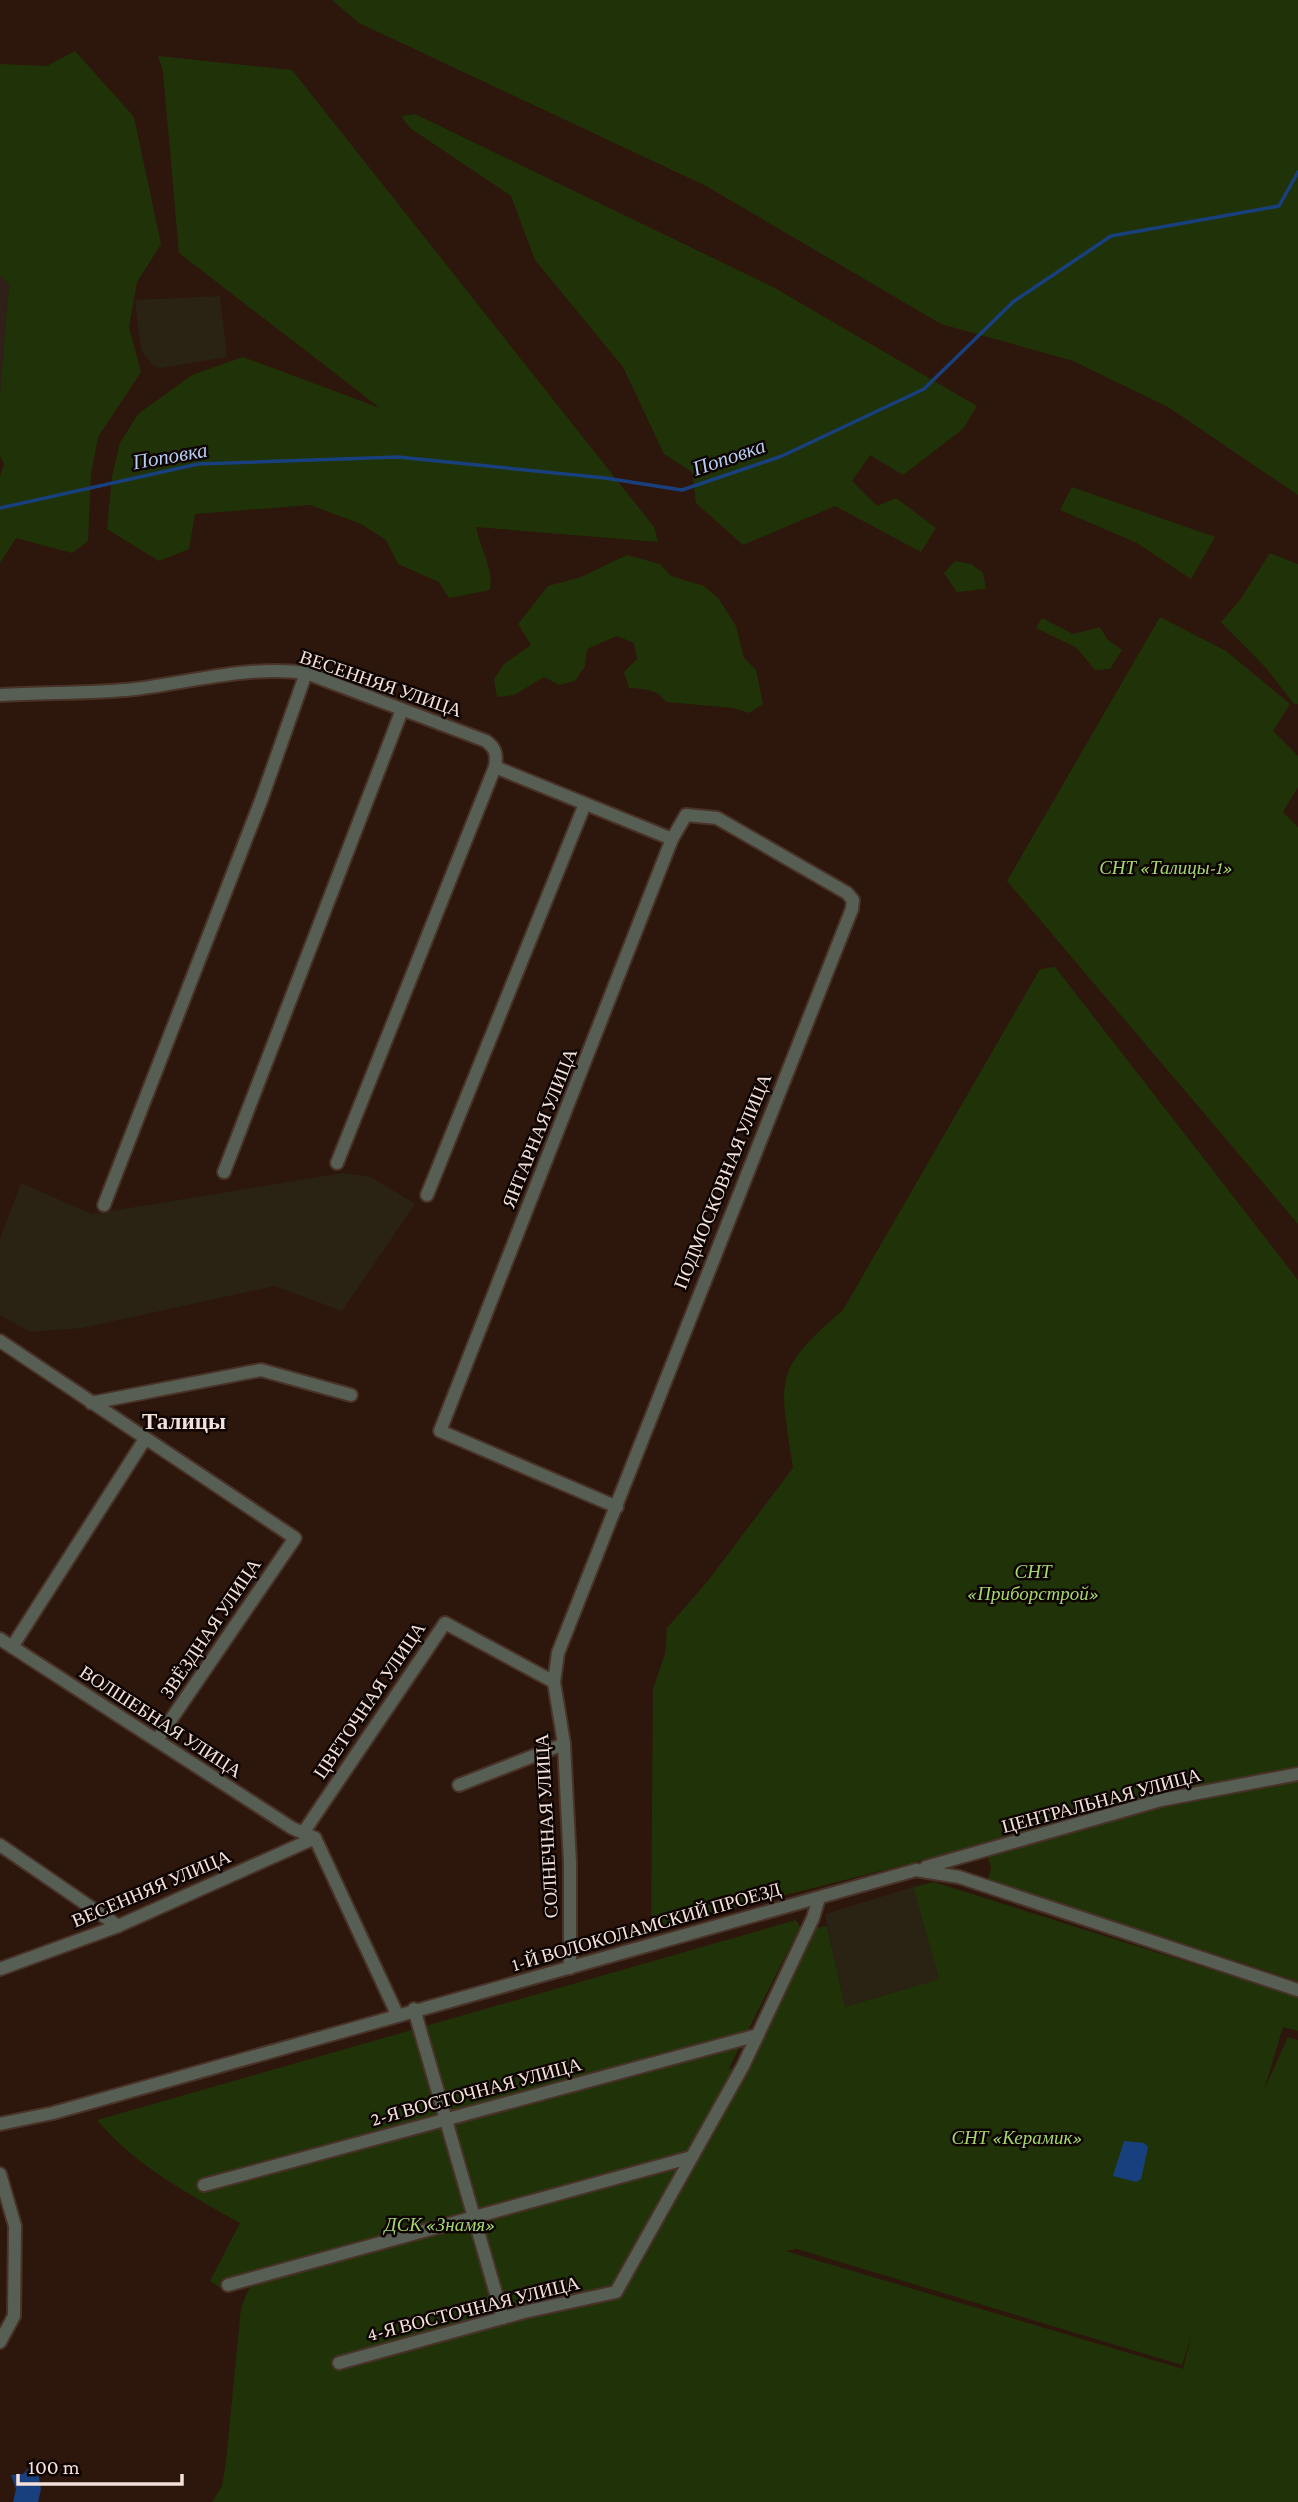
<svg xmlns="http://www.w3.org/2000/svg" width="1298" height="2502" viewBox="0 0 1298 2502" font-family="'Crimson Pro',serif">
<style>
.commercial{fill:#311f19}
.industrial{fill:#2a2313}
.green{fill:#203308;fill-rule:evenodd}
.water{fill:#19407e}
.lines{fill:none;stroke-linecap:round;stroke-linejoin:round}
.stream{stroke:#19407e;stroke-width:3.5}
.street-casing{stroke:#493228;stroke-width:16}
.street{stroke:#575f55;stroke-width:12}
.labels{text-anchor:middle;stroke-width:5;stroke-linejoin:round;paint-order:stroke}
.street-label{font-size:19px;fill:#f3e1da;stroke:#0e0503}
.park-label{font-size:19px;font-style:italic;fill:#a4d770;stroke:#0e0503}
.water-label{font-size:21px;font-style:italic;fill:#b4ccf1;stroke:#0e0503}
.quarter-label{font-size:23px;font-weight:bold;fill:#f3e1da;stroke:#0e0503}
</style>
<rect width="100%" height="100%" fill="#2d160b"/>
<polygon class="commercial" points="0,275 9,284 0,394"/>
<g class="industrial">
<polygon points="220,296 227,357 160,368 152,365 141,350 135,300"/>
<polygon points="343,1173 371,1177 415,1204 342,1311 274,1286 82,1328 30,1332 0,1315 0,1239 21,1183 92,1214"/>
<polygon points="913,1887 939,1979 845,2007 825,1914"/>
</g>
<g class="green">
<polygon points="332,0 1298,0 1298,495 1168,407 1073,361 941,324 706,186 359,23"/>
<polygon points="75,51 134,117 161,244 137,282 129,327 141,372 98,437 91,474 88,541 72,553 16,538 0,563 0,476 4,464 0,456 0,394 9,284 0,275 0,64 47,66"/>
<path d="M158,56L292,70L654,527L658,542L476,527C480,549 494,568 490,590L449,598L439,582L398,564L386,540L361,524L310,505L195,514L189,549L159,561L107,529L112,476L120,443L138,414L192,375L243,357L380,408L179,253L163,72Z"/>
<polygon points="415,114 773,287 977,406 963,429 903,475 870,455 852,481 877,506 896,498 936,528 921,552 835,506 743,545 696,503 692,472 664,454 623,367 535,260 511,196 410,128 401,116"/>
<polygon points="1072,487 1215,537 1191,579 1137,543 1060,510"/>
<polygon points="1270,553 1298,564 1298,704 1294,704 1267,669 1221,622 1240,600"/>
<path d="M627,555L660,564L671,576L704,586L718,598L736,626L744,658L756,670L763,704L749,713L733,708L666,702C658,689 643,689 629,688L624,672L637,659L634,643L617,636L587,649L585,666L575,681L559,685L544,677L514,695L497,697L494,679L504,664L531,645L518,624L548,586L581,577Z"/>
<polygon points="955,561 971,564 983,573 986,589 957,592 944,573"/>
<polygon points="1160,617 1226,651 1290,704 1273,731 1298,756 1298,787 1283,812 1298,827 1298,1224 1007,881"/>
<polygon points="1042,618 1073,634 1100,627 1107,639 1122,650 1110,669 1095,670 1077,648 1036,628"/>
<path d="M1055,967L1298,1280V1981L988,1880L991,1867L983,1845L651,1929L653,1689L665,1654L667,1628L707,1582L793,1468C780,1379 771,1372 843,1310L1040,969Z"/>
<path d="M934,1882L1298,1997V2031L1283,2027L1264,2090L1288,2037L1298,2040V2502H212L222,2486L226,2462L241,2308L250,2286L226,2292L210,2281L240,2223C187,2193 137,2167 97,2120L796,1920L800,1927L729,2068L747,2075L815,1928L827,1926L845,2007L939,1979L913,1887ZM797,2249L1182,2365L1192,2333L1183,2369L785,2251Z"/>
</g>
<g class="water">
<polygon points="1124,2141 1144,2143 1148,2147 1141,2179 1136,2182 1113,2176"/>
<polygon points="31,2465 37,2466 41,2489 38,2502 13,2502 16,2489 11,2475 23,2474"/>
</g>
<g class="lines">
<polyline class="stream" points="0,508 198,464 398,457 605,478 682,490 782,456 924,389 1013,302 1111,236 1279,206 1298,172"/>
<g class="street-casing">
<g id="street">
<path d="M0,695C45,692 90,694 135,689C191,682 250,665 306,673L486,741C496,748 497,755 495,767L337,1163"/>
<polyline points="495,767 672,839"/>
<polyline points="224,1172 402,710"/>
<polyline points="427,1195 585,804"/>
<polyline points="104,1205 262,798 306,673"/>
<polyline points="0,1341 295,1538 157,1740"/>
<polyline points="91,1403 261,1370 351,1395"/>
<polyline points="0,1639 292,1828 315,1838 397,2014"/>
<polyline points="12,1647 145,1439"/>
<polyline points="459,1785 564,1744"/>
<polyline points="303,1833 445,1623 554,1682"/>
<polyline points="0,1845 118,1926"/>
<polyline points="926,1867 1161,1800 1298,1774"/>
<polyline points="570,1968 570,1863 564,1744 554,1682 558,1653 852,909 853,900 847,893 717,818 686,815 672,839 440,1431 617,1507"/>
<polyline points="0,1969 118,1926 315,1838"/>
<polyline points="414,2009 503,2318"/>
<polyline points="0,2124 53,2113 916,1870 959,1877 1298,1990"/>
<polyline points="0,2174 15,2226 14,2316 0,2342"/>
<polyline points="204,2185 758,2035"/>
<polyline points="228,2285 692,2157"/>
<polyline points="339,2363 524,2312 616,2292 743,2066 813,1918 819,1898"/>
</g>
</g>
<use href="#street" class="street"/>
</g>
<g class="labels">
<g class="street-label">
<text transform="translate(381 683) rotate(19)" y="7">ВЕСЕННЯЯ УЛИЦА</text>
<text transform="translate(539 1128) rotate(-68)" y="7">ЯНТАРНАЯ УЛИЦА</text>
<text transform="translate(722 1181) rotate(-68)" y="7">ПОДМОСКОВНАЯ УЛИЦА</text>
<text transform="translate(210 1628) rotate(-56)" y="7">ЗВЁЗДНАЯ УЛИЦА</text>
<text transform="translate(369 1700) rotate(-56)" y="7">ЦВЕТОЧНАЯ УЛИЦА</text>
<text transform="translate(161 1721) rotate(33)" y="7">ВОЛШЕБНАЯ УЛИЦА</text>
<text transform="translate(1101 1800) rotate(-15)" y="7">ЦЕНТРАЛЬНАЯ УЛИЦА</text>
<text transform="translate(546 1826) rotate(-93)" y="7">СОЛНЕЧНАЯ УЛИЦА</text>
<text transform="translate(151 1888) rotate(-23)" y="7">ВЕСЕННЯЯ УЛИЦА</text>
<text transform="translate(646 1926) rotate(-16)" y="7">1-Й ВОЛОКОЛАМСКИЙ ПРОЕЗД</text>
<text transform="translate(476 2091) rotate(-15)" y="7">2-Я ВОСТОЧНАЯ УЛИЦА</text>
<text transform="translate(473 2308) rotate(-14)" y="7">4-Я ВОСТОЧНАЯ УЛИЦА</text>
</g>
<g class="park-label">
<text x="1166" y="874">СНТ «Талицы-1»</text>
<text x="1033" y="1578">СНТ<tspan x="1033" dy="22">«Приборстрой»</tspan></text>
<text x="1017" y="2144">СНТ «Керамик»</text>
<text x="440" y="2231">ДСК «Знамя»</text>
</g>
<g class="water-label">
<text transform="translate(170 456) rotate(-10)" y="7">Поповка</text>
<text transform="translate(729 457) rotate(-19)" y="7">Поповка</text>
</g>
<g class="quarter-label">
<text x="184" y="1429">Талицы</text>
</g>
</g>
<path d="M18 2474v10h164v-10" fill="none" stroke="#f3e1da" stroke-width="3.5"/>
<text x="28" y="2474" font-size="21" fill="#f3e1da" stroke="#0e0503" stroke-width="5" paint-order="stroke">100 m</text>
</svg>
